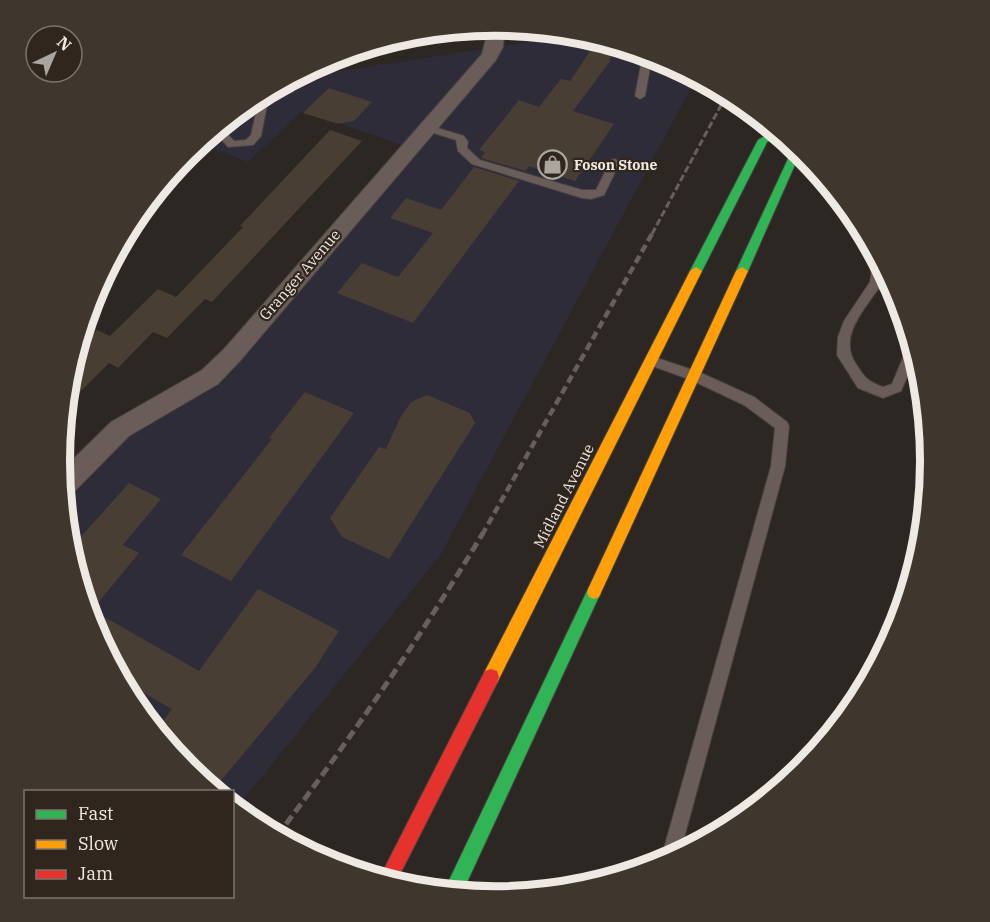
<svg xmlns="http://www.w3.org/2000/svg" width="990" height="922" viewBox="0 0 990 922" font-family="'IBM Plex Serif',serif">
<style>
.industrial{fill:#2f2c3a}
.building{fill:#483e34}
.lines{fill:none;stroke-linecap:round;stroke-linejoin:round}
.lane-casing{stroke:#46423e;stroke-width:2}
.street-casing{stroke:#46423e;stroke-width:2}
.fast-casing{stroke:#46423e;stroke-width:2}
.slow-casing{stroke:#46423e;stroke-width:2}
.jam-casing{stroke:#46423e;stroke-width:2}
.lane{fill:#6a5d59;fill-rule:evenodd}
.street{fill:#6a5d59;fill-rule:evenodd}
.fast{fill:#30b455;fill-rule:evenodd}
.slow{fill:#ff9f0a;fill-rule:evenodd}
.jam{fill:#e5322d;fill-rule:evenodd}
.rail-far2{stroke:#685f5c;stroke-width:3;stroke-dasharray:7 3;stroke-linecap:butt}
.rail-far1{stroke:#685f5c;stroke-width:4.5;stroke-dasharray:8 4.5;stroke-linecap:butt}
.rail{stroke:#685f5c;stroke-width:5;stroke-dasharray:10 5;stroke-linecap:butt}
.labels{text-anchor:middle;stroke-width:4.5;stroke-linejoin:round;paint-order:stroke}
.far-poi-label{font-size:14px;font-weight:bold;fill:#efe9e4;stroke:#30261e;text-anchor:start}
.street-label{font-size:15px;fill:#efe9e4;stroke:#30261e}
.rim{fill:none;stroke:#efe9e4;stroke-width:8}
</style>
<rect width="100%" height="100%" fill="#2c2722"/>
<path class="industrial" d="M580,34L662,59L689,73L693,84L441,554L236,809L233,806L232,792L215,791L187,769L133,703L93,627L68,546L64,507L136,428L223,382L420,151L302,111L248,162L200,143L253,99L290,79Z"/>
<path class="building" d="M598,39L618,45L609,60H611L573,111L614,124L575,181L529,166L526,171L481,158L485,152L479,150L519,100L539,107L561,79L570,81Z
M329,88L372,102L354,121L338,124L303,113Z
M330,130L362,141L212,302L205,299L167,338L153,332L118,368L109,363L65,407L68,376L76,350L97,330L110,336L158,289L176,297L243,227L240,226Z
M474,167L519,181L413,323L337,293L362,263L398,277L433,233L390,218L406,198L441,210Z
M305,392L354,413L231,581L181,555L272,439L269,438Z
M427,395L470,413L475,423L389,559L342,537L330,518L379,447L386,449L400,418L411,402Z
M129,483L161,499L123,545L139,553L92,610L199,671L258,589L339,631L315,668L219,783L179,760L156,731L172,709L121,680L93,627L69,550Z"/>
<g class="lines">
<defs>
<path id="lane" d="M643,54L652,56L645,96L640,99L635,96Z
M293,78V92L269,95L261,136L253,145L228,147L214,131L221,127L234,141L246,140L251,135L260,95L271,89L285,88V82Z
M428,125L464,136L468,142L467,148L480,160L582,190H596L611,160L615,159L620,162L604,195L591,199L582,198L472,164L458,151L456,140L424,130V126Z
M878,257L884,269L882,281L894,288L899,299L893,298L878,289C863,311 838,338 856,364C865,378 867,381 883,387L892,384L905,353L907,336L910,335L916,356L901,391L883,398L858,388L837,355L838,337L844,321L870,282L873,261Z
M651,356L699,372L754,397L787,422L789,426L785,466L680,853L663,863L661,859L771,466L775,428L744,405L691,380L647,364L645,361L647,358Z"/>
<path id="street" d="M489,26H505L503,47L496,60L240,361L218,384L129,436L71,495L63,498L61,471L111,422L202,370L224,349L482,54Z"/>
<path id="fast" d="M775,130L781,135L767,142L702,271L700,274H692L690,271L758,140Z
M794,146L801,151L748,271L746,274H738L736,271Z
M594,585L599,587L601,592L462,893L444,891L589,587Z"/>
<path id="slow" d="M495,26H502L498,29L372,48L368,46L393,39Z
M696,267L702,271L497,683L491,685L485,683L483,677L485,671L690,271Z
M742,267L748,271L599,597L594,599L589,597L587,592L589,587L736,271Z"/>
<path id="jam" d="M491,669L497,671L499,677L497,683L395,884L379,879L485,671Z"/>
</defs>
<use href="#lane" class="lane-casing"/>
<use href="#street" class="street-casing"/>
<use href="#fast" class="fast-casing"/>
<use href="#slow" class="slow-casing"/>
<use href="#jam" class="jam-casing"/>
<use href="#lane" class="lane"/>
<use href="#street" class="street"/>
<use href="#fast" class="fast"/>
<use href="#slow" class="slow"/>
<use href="#jam" class="jam"/>
<path class="rail-far2" d="M652,234L727,94"/>
<path class="rail-far1" d="M482,535L653,232"/>
<path class="rail" d="M277,836C351,738 420,638 483,533"/>
</g>
<defs>
<symbol id="shop-ring" viewBox="-11 -11 22 22"><circle r="9.5" fill="#30261e" stroke="#aba5a0" stroke-width="1.5"/><path d="M-5-2.5h2.3a2.7 3.5 0 0 1 5.4 0H5L5.5 6h-11ZM-1.5-2.5h3a1.5 2.3 0 0 0-3 0Z" fill="#aba5a0"/></symbol>
</defs>
<g fill-rule="evenodd">
<use href="#shop-ring" x="536" y="148" width="33" height="33"/>
</g>
<g class="labels">
<g class="far-poi-label">
<text x="574" y="170">Foson Stone</text>
</g>
<g class="street-label">
<text transform="translate(300 275) rotate(-49)" y="5">Granger Avenue</text>
<text transform="translate(564 496) rotate(-63)" y="5">Midland Avenue</text>
</g>
</g>
<path d="M0 0H990V922H0ZM70 461a425 425 0 1 1 850 0a425 425 0 1 1-850 0Z" fill="#3f362e" fill-rule="evenodd"/>
<path class="rim" d="M70 461a425 425 0 1 1 850 0a425 425 0 1 1-850 0Z"/>
<rect x="24" y="790" width="210" height="108" fill="#30261e" stroke="#7c746d" stroke-width="1.5"/>
<rect x="36" y="810" width="30" height="9" fill="#30b455" stroke="#7c746d" stroke-width="1.5"/>
<text x="78" y="820" font-size="18" fill="#efe9e4">Fast</text>
<rect x="36" y="840" width="30" height="9" fill="#ff9f0a" stroke="#7c746d" stroke-width="1.5"/>
<text x="78" y="850" font-size="18" fill="#efe9e4">Slow</text>
<rect x="36" y="870" width="30" height="9" fill="#e5322d" stroke="#7c746d" stroke-width="1.5"/>
<text x="78" y="880" font-size="18" fill="#efe9e4">Jam</text>
<g transform="translate(54 54) rotate(44)"><circle r="28" fill="#30261e" stroke="#7c746d" stroke-width="1.5"/>
<path d="M0-4.5L10 22L0 15L-10 22Z" fill="#aba5a0"/>
<text y="-9" font-size="16" font-weight="bold" text-anchor="middle" fill="#efe9e4">N</text>
</g>
</svg>
